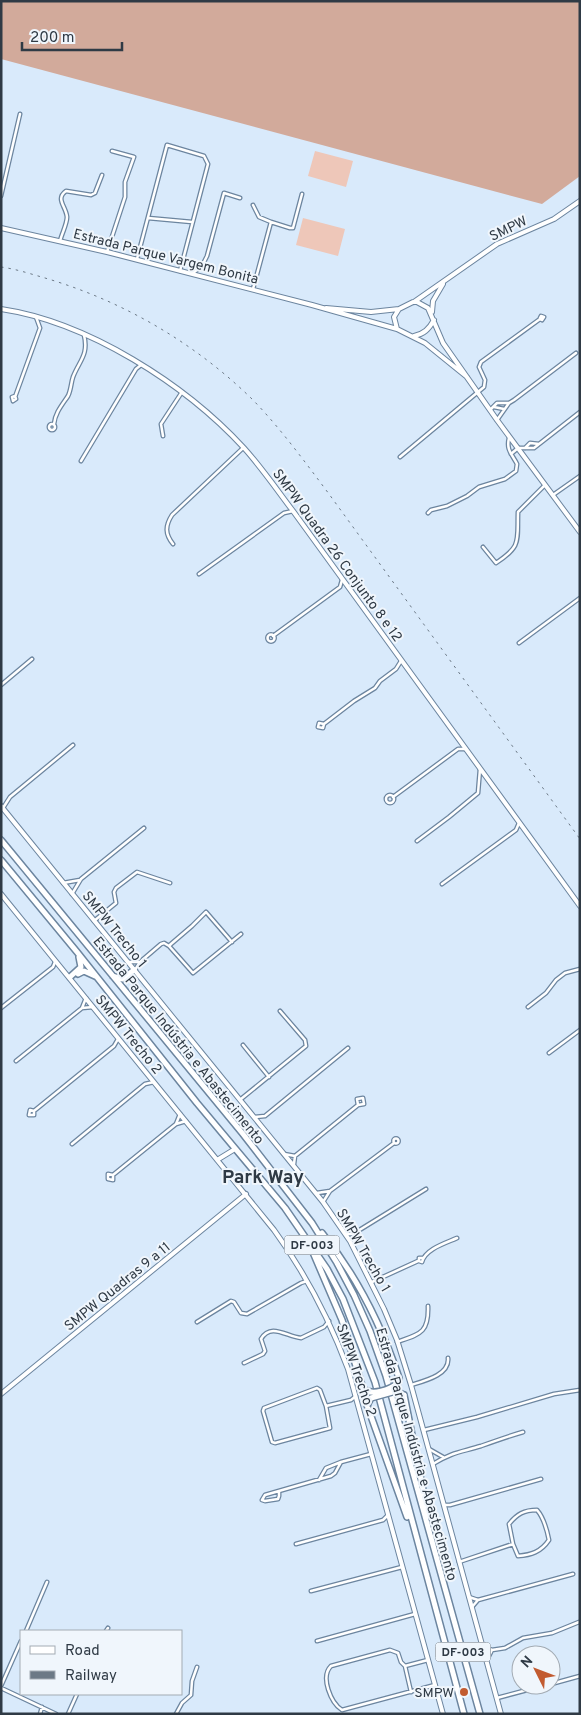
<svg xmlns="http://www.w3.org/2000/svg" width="581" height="1715" viewBox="0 0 581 1715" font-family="Overpass,sans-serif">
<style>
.green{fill:#eec7b9}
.forest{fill:#d2aa9b}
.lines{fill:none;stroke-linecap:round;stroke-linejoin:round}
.street-casing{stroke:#6c859f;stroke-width:5}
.secondary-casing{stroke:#6c859f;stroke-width:6}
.highway-casing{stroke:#6c859f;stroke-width:8}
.street{stroke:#fff;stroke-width:2.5}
.secondary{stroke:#fff;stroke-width:4}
.highway{stroke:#fff;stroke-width:5}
.rail{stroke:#6c7986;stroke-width:1;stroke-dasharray:2.5 5;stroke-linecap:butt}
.highway-bridge-casing{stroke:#6c859f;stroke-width:8;stroke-linecap:butt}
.highway-bridge{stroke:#fff;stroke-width:5}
.poi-dot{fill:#c25b30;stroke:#f0f6fc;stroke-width:2}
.labels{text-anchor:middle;stroke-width:4;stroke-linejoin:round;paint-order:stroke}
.shield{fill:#f0f6fc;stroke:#69727c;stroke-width:1}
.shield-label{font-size:12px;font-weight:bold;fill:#2f3a45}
.street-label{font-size:14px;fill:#2f3a45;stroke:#f0f6fc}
.poi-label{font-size:14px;fill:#2f3a45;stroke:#f0f6fc;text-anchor:end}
.district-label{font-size:19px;font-weight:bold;fill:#2f3a45;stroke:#f0f6fc}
</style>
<rect width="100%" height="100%" fill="#d9eafb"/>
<path class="green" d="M315,151L353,161L346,187L308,176Z
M303,218L345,229L338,256L296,245Z"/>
<path class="forest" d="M1,1H580V176L542,204L1,59Z"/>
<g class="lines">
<defs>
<path id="street" d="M1,196L20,114
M253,205L259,217L271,222L253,289
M148,218L192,222
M271,222L290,228H293L302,194
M60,241C62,233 67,224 67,217C66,206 55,199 66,191L91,195L95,193L102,175
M107,252L125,197V182L134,157L112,151
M137,259L167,145L204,156L208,164L180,271
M193,273L202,266L207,256L224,193L240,198
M541,316L544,317L542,320L540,318Z
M15,396L16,399L13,401L12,397Z
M15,397L40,328L36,317
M494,407L504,409
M490,410L497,403H509L514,400L576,353
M497,420L509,403
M49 427a3 3 0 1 1 6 0a3 3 0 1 1-6 0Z
M54,424C55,413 62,405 68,396C71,390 71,383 73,377C79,361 89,355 84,335
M163,436L161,424L182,392
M525,448L530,443L539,444
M511,454L518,448H534L580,412
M400,457L484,387L485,380L479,367L481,362L540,319
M81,461L136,369L141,365
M553,495L580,476
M428,513L431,510L447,506L467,496L479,487L505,479L516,471L517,464C512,454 506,450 509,438
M173,544C165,534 165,526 172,515L243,448
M483,547L496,563C522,546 517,541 518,512L545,485
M199,574L284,513L293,511
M267.5 638a3.5 3.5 0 1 1 7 0a3.5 3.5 0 1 1-7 0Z
M273,636L340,587L342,580
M519,643L580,598
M1,685L32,659
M324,724L319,723L318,727L323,728L324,724L354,701L375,688L380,681L396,669L401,661
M386 799a4 4 0 1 1 8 0a4 4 0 1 1-8 0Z
M393,797L458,749H465
M3,808L10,797L73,745
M417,841L449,817L478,793L480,769
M63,883L80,880
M442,884L516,830L519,823
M72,894L81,879L144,828
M94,921L116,903L114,892L116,888L137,872L170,883
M169,946L193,973L241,934
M129,962H140
M135,970L140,962L161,944L164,943L169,946L171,944L192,926L206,912L232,942
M528,1007L546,993L556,980L565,973L580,969
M1,1008L53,967L55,962
M82,1008L93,1007
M243,1045L269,1077
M549,1053L580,1030
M16,1061L82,1008L86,998
M241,1099L306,1046L305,1040L280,1011
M34,1111L30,1110L29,1115H34V1111L114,1046L118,1039
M255,1117L265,1116L348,1048
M176,1124L180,1114
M393.5 1141a2.5 2.5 0 1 1 5 0a2.5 2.5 0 1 1-5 0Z
M72,1144L145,1084L154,1082
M284,1154L295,1156
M294,1164L295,1156L358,1105L364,1104L363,1098L357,1099L358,1105
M113,1175V1180L108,1179V1174L113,1175L176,1124L186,1121
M317,1193L330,1191
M323,1202L330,1191L394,1143
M346,1234H353L426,1189
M423,1258H419V1261L422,1262C425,1249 446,1243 457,1238
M372,1282L418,1261
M197,1322L231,1301L234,1302L241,1313L247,1314L301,1283L307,1281
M397,1342C420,1334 429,1333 428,1306
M244,1363L263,1354L265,1351L261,1339C271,1322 287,1337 301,1338L324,1327L329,1321
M411,1385C424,1381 450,1375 448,1358
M317,1388L320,1390L326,1406L330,1428L275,1443L272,1442L263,1411L264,1408Z
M326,1406L351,1400L356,1396
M424,1430L477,1417L554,1394L580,1390
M429,1449L443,1457
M433,1464C452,1452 462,1452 481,1446C495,1441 509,1436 523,1432
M319,1480L326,1468L341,1462
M279,1491V1496L278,1499L265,1501L262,1500L265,1495L331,1476L335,1473L341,1462L371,1454
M444,1505H450L541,1479
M296,1544L383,1520L388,1515
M459,1562L513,1544L518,1556C531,1555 541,1552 549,1540C547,1530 544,1518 537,1510C524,1510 517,1514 509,1524L513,1544
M311,1591L402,1567
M469,1597L478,1600L573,1574
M472,1607L478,1600
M26,1631L47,1582
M106,1631L108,1628
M317,1641L415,1614
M483,1646L492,1650L505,1648L523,1638L552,1633L579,1622
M428,1660L405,1666L401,1662L398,1653L390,1650L331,1666C320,1677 331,1703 342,1710L435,1685
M487,1660L492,1650
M405,1666L411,1692
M551,1684L580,1676
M1,1686L21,1641
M1,1688L56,1714
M497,1698L546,1685
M40,1714L42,1707
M68,1714L77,1694
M176,1714L182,1703L191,1695L192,1681L197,1667"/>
<path id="secondary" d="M1,228L107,252L312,305L397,329L425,343L467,377
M414,302L497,244L554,219L580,201
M326,308L371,312L399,309L413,302H417L428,308L443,343L497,420L580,532
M1,309C88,322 185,384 244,448C262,468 277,490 293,511L580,906
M432,312L433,301L443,284
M397,329L394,317L399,309
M414,336C424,334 429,329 434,320
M1,806L323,1202L350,1241L384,1309L397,1340L411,1385L501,1714
M1,894L274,1230C306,1274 329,1318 348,1369L443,1714
M217,1160L235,1149
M1,1394L246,1194"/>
<path id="highway" d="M1,840L243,1134L312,1223L337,1263L354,1295L370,1331L386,1376L480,1714
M1,860L77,952L197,1103L285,1208L327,1269L343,1299L375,1382L464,1714
M78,974L84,971L95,976
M113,976L122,979L134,970
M70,977L81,967L79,957
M322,1233C356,1275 382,1327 399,1378
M312,1250L342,1320L363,1389
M404,1395L428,1515
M367,1405L407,1517"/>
</defs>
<use href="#street" class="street-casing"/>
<use href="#secondary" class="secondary-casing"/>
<use href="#highway" class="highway-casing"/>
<use href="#street" class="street"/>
<use href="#secondary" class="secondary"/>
<use href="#highway" class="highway"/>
<path class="rail" d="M1,267C16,269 31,274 45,278C123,301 195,343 253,400C281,429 305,462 329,494L580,839"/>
<defs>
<path id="highway-bridge" d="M363,1389C372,1396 390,1390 398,1383L399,1378
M367,1405L371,1398L396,1391L404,1395"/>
</defs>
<use href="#highway-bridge" class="highway-bridge-casing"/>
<use href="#highway-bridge" class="highway-bridge"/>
</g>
<circle class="poi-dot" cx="464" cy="1692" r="5"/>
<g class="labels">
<g class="shield">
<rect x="284.5" y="1235.5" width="55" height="19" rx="4"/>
<rect x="435.5" y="1642.5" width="55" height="19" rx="4"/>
</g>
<g class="shield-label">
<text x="312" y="1249">DF-003</text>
<text x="463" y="1656">DF-003</text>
</g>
<g class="street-label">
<text transform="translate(508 228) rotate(-26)" y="5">SMPW</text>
<text transform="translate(166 256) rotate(14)" y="5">Estrada Parque Vargem Bonita</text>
<text transform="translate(338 555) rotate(54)" y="5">SMPW Quadra 26 Conjunto 8 e 12</text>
<text transform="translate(115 929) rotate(51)" y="5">SMPW Trecho 1</text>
<text transform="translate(129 1034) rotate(51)" y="5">SMPW Trecho 2</text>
<text transform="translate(179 1040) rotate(51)" y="5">Estrada Parque Indústria e Abastecimento</text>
<text transform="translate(364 1250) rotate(60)" y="5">SMPW Trecho 1</text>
<text transform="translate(117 1286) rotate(-39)" y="5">SMPW Quadras 9 a 11</text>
<text transform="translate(357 1370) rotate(71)" y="5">SMPW Trecho 2</text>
<text transform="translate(417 1454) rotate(74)" y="5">Estrada Parque Indústria e Abastecimento</text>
</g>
<g class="poi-label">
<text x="454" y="1697">SMPW</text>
</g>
<g class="district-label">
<text x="263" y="1183">Park Way</text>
</g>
</g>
<rect width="581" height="1715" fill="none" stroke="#2f3a45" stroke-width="5"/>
<rect x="20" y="1630" width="162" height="65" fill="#f0f6fc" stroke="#a3abb3"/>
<rect x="30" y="1646" width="25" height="8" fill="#ffffff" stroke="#a3abb3"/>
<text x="65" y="1655" font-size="15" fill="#2f3a45">Road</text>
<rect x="30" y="1671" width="25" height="8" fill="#6c7986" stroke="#a3abb3"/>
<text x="65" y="1680" font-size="15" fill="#2f3a45">Railway</text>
<g transform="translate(536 1670) rotate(312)"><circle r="24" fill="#f0f6fc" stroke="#a3abb3"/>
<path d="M0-4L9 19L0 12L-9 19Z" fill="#c25b30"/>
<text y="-8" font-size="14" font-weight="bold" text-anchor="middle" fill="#2f3a45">N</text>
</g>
<path d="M22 42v8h100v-8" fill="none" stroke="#2f3a45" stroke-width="2.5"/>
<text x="30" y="42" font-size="15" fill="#2f3a45" stroke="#f0f6fc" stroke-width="4" paint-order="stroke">200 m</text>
</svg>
